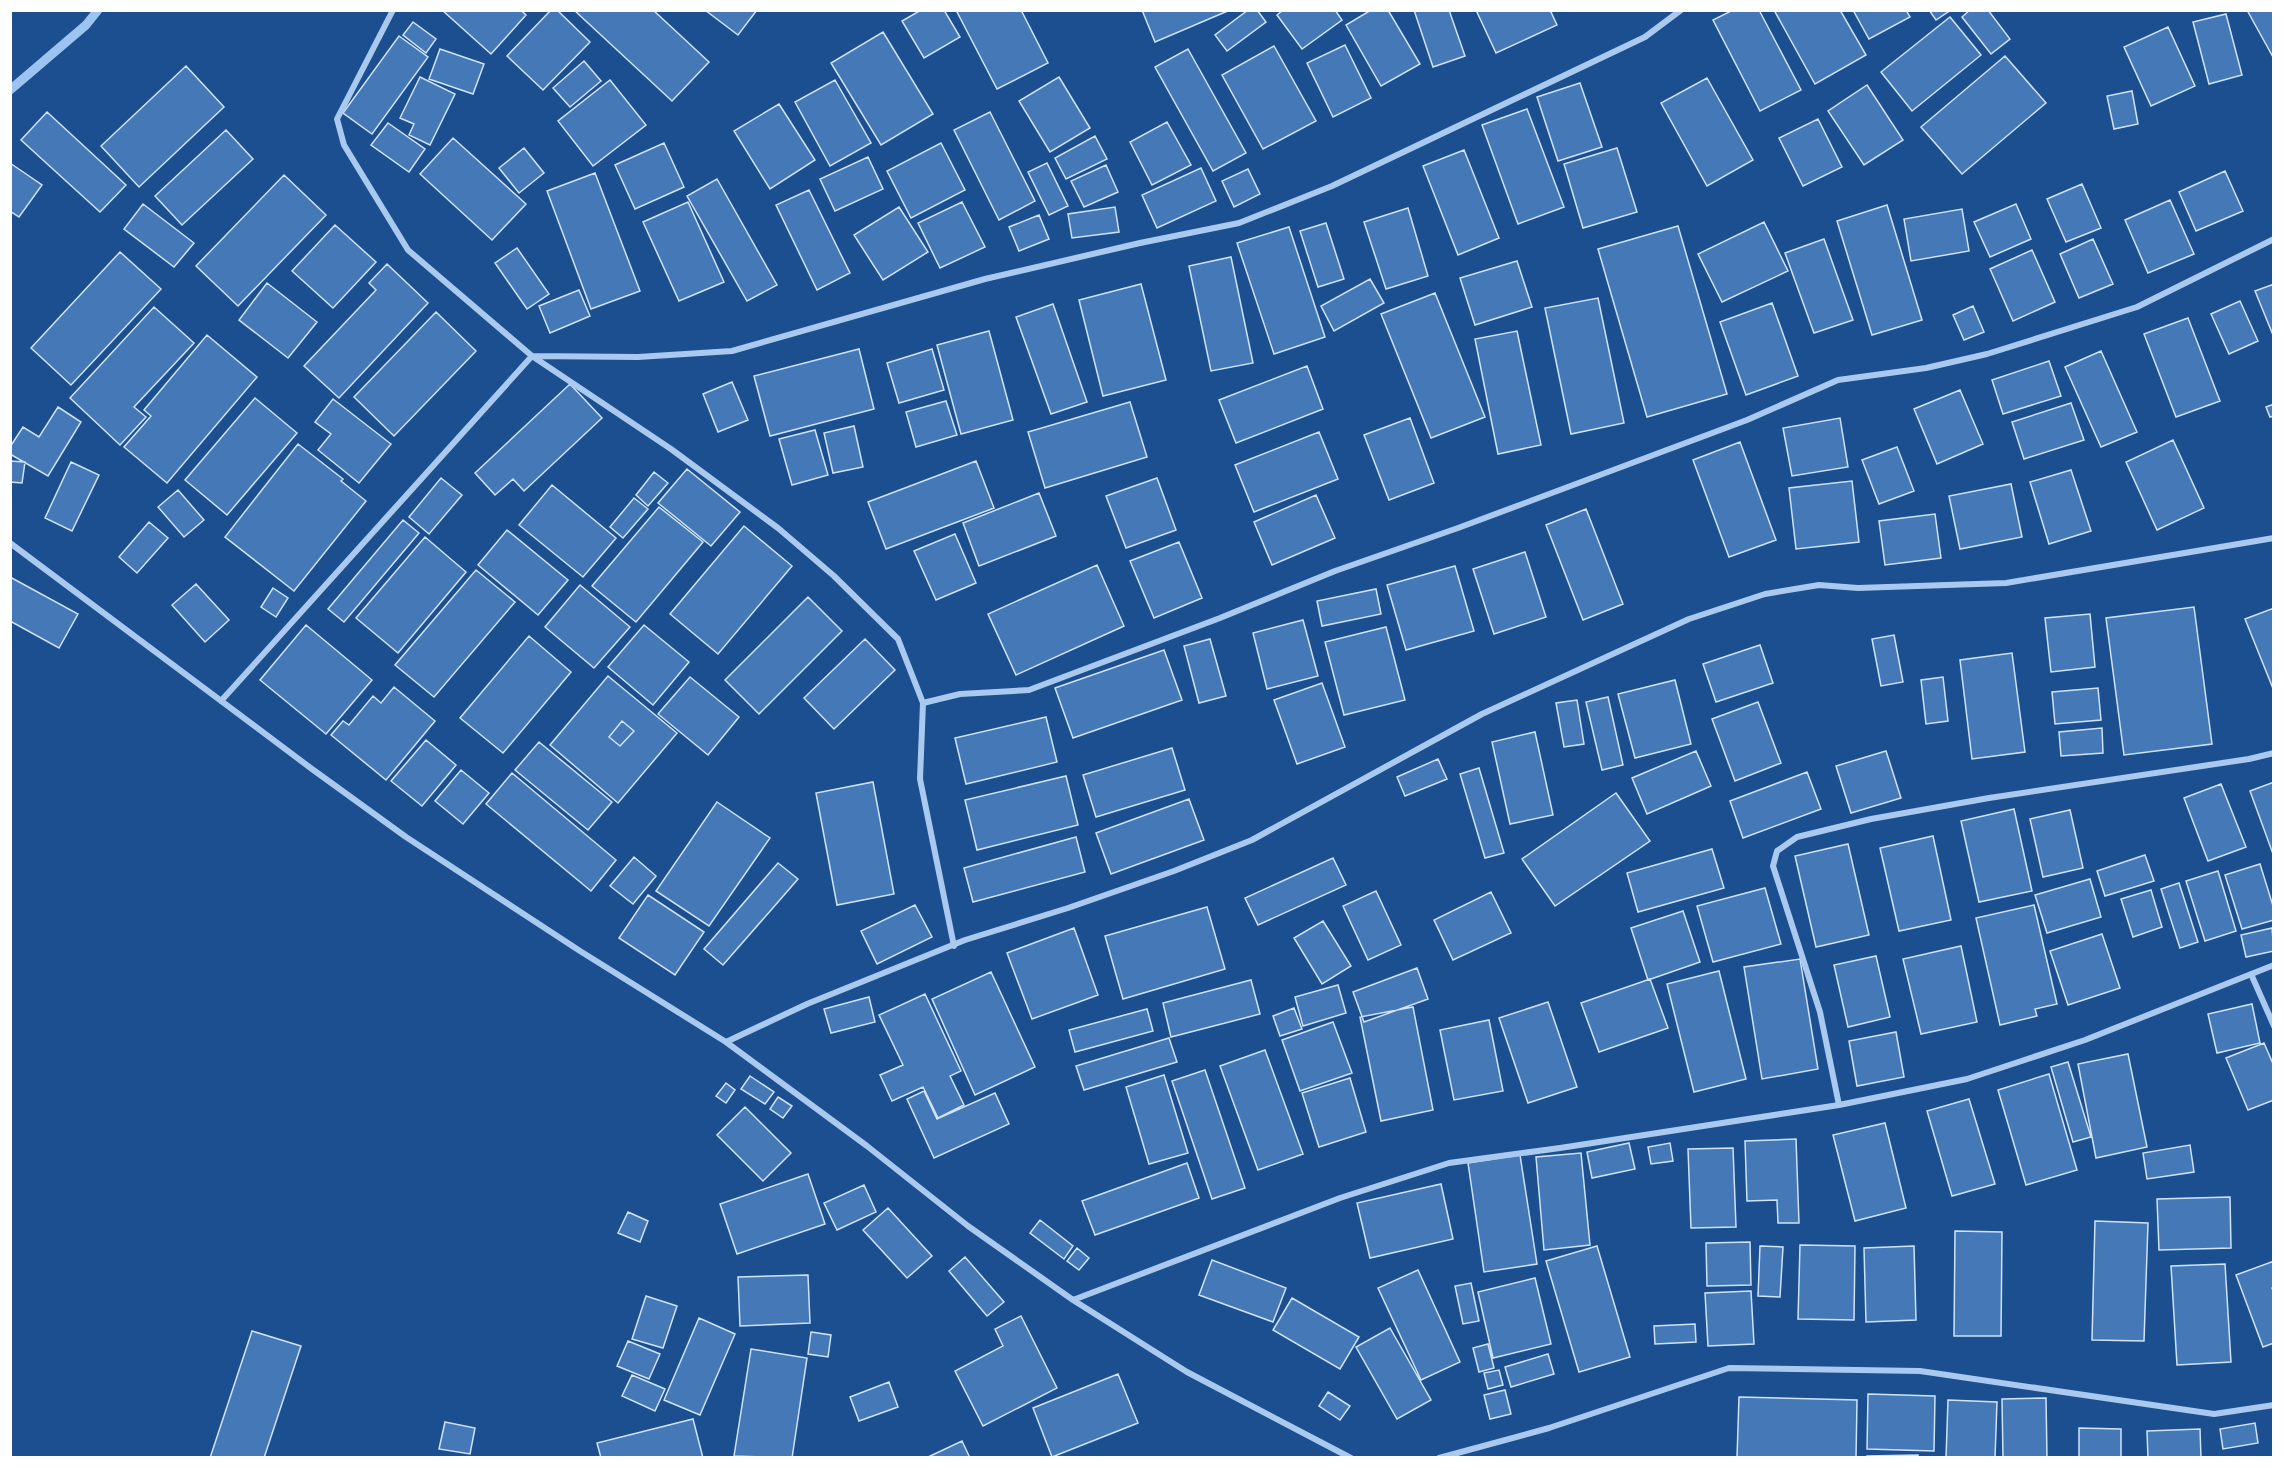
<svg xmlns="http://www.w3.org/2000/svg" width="2284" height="1468" viewBox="0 0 2284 1468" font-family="'Fira Sans',sans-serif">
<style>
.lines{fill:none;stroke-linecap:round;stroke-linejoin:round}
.stream{stroke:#9cc4f0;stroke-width:9}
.building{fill:#4478b7;stroke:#cfe3fa;stroke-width:1.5;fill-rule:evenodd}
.street{stroke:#a9c9ee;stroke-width:6}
</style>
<rect width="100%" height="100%" fill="#1b4f8f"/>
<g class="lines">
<path class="stream" d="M10,90L86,25L98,10"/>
</g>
<path class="building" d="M442,10H521L526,15L491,54Z
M551,10H557L590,42L543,90L507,56Z
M574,10H653L709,62L672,101Z
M705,10H757L738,35Z
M921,10H944L960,37L924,58L902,21Z
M956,10H1021L1048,63L997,89Z
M1142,10H1230L1155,42Z
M1248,10H1257L1266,22L1227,51L1215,35Z
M1283,10H1335L1342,20L1302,49L1277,15Z
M1371,10H1388L1420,64L1381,86L1346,25Z
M1414,10H1449L1465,56L1433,67Z
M1476,10H1550L1557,25L1496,53Z
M1733,10H1759L1801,90L1760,111L1713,20Z
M1774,10H1840L1866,55L1815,84Z
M1853,10H1906L1910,17L1869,39Z
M1929,10H1951L1936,20Z
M1970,10H1988L2010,39L1991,54L1962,17Z
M2247,10H2274V57H2273Z
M2226,14L2242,75L2209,84L2193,22Z
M1950,17L1981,55L1912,111L1881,72Z
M413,22L436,39L426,53L403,35Z
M2168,27L2195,86L2151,106L2124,47Z
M883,32L933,114L881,145L831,63Z
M399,36L428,57L372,134L343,113Z
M1345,45L1371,98L1333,117L1307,63Z
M1274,46L1316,121L1263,149L1222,75Z
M440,49L484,64L473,94L429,79Z
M1188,49L1246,153L1213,171L1155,67Z
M2005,56L2046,103L1962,174L1921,127Z
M584,61L601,81L570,107L553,88Z
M186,66L224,107L139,187L101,146Z
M420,77L455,94L430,145L409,135L414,124L400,118Z
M1059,77L1090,128L1050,152L1019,101Z
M1707,78L1753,160L1707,186L1661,103Z
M610,80L646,125L593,166L558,121Z
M835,80L871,143L830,166L795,102Z
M1580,83L1602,147L1558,161L1537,97Z
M1867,85L1903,140L1864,165L1828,111Z
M2132,91L2138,124L2114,129L2107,96Z
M779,104L815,160L770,189L734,131Z
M1527,109L1564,207L1518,224L1482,125Z
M47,112L126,185L100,212L21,140Z
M990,112L1035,201L999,220L954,130Z
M1818,119L1842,167L1803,186L1779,138Z
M1167,122L1191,165L1152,185L1130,142Z
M388,123L425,149L409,172L371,145Z
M226,130L253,159L182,225L155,196Z
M1095,136L1107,159L1066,179L1055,158Z
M453,138L526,204L492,240L420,174Z
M664,143L684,187L635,209L615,165Z
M941,143L965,190L911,218L887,171Z
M524,148L544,173L519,193L499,168Z
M1617,148L1637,212L1583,228L1564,164Z
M1464,150L1499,238L1458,255L1423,166Z
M868,157L883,189L835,211L820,179Z
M10,163L42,185L19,217L10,211Z
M1047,163L1068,206L1049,215L1028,172Z
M1106,165L1118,192L1084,207L1071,181Z
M1201,168L1216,201L1157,228L1142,195Z
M1248,169L1260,194L1234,207L1222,181Z
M2225,171L2243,211L2196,231L2179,192Z
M595,173L640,291L591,309L547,191Z
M284,175L326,215L238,306L196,266Z
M717,179L777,285L747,301L687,196Z
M2082,184L2101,228L2066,242L2047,199Z
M809,190L850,273L817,290L776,205Z
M2170,200L2194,254L2148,273L2125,220Z
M688,202L724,282L679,301L643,222Z
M962,202L985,247L940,268L918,223Z
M143,204L194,243L174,267L124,229Z
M2016,204L2031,239L1990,257L1974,222Z
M1887,205L1922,320L1872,335L1837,221Z
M899,207L928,252L883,280L854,235Z
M1115,207L1119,232L1072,238L1068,214Z
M1408,208L1428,276L1386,289L1364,222Z
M1962,209L1969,251L1911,261L1904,219Z
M1039,215L1049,239L1019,251L1009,227Z
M1764,222L1788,271L1722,302L1698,254Z
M1326,223L1344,279L1318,287L1300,231Z
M335,225L376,262L333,308L292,271Z
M1678,226L1727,394L1647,417L1598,249Z
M1289,227L1325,337L1274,354L1237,243Z
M1824,239L1853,320L1814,333L1785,253Z
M2093,239L2113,284L2079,298L2060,254Z
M517,248L549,294L527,309L495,263Z
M2032,250L2055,302L2013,321L1990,269Z
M120,252L161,289L71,385L31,348Z
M1231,257L1253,363L1211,371L1189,266Z
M1517,261L1532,307L1475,325L1460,278Z
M387,264L428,303L339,398L304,366L376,290L369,283Z
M1370,279L1384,303L1334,331L1321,306Z
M267,283L317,322L288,358L239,320Z
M1141,284L1166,380L1103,396L1079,300Z
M2274,284V335H2273L2255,291Z
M579,290L590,316L550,333L539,306Z
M1435,293L1485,417L1431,438L1381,314Z
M1598,298L1624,423L1571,434L1545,308Z
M2240,301L2258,341L2229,354L2211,314Z
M1772,303L1798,376L1746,395L1720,322Z
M1053,304L1087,402L1051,414L1016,317Z
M1973,306L1984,332L1964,340L1953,315Z
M154,307L194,343L134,407L146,417L120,445L70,398Z
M436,312L476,351L394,436L354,397Z
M2188,318L2220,401L2176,417L2144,334Z
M989,331L1013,420L961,434L937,345Z
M1517,331L1541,445L1498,454L1475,339Z
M207,335L257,377L167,483L124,447L151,416L144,410Z
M859,349L874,409L770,436L754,376Z
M932,349L944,390L899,403L887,363Z
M2101,351L2137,432L2101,447L2065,367Z
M2049,361L2061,396L2003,414L1992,380Z
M1307,366L1323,409L1236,443L1219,400Z
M732,382L748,420L718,432L703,394Z
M570,384L602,418L524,491L513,479L495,495L475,473Z
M1960,390L1983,444L1937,464L1914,409Z
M255,398L297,433L227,515L185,480Z
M333,399L391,444L359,483L318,450L331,434L315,422Z
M946,401L957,435L916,447L906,412Z
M1130,402L1147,457L1045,488L1028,432Z
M2071,403L2084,440L2024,459L2012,422Z
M2274,404V416L2270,417L2266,407Z
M58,407L81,422L48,476L10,454V447L23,427L39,437Z
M1410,418L1434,483L1389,500L1364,435Z
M1840,418L1848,467L1792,476L1783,428Z
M854,426L863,467L833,473L824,433Z
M815,430L828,475L792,485L779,439Z
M1319,432L1338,479L1254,512L1235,465Z
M2173,440L2204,508L2157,530L2126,462Z
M1740,442L1776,540L1729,557L1693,460Z
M298,444L343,479L341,481L366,501L294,591L225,537Z
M1897,447L1914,491L1879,504L1862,460Z
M10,461L25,462L22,483L10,482Z
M976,461L994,508L886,549L868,502Z
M71,462L99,475L72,531L45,518Z
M687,469L740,512L711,546L658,503Z
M2071,470L2091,531L2049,544L2030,482Z
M654,472L668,483L648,506L636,495Z
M441,478L462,495L429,534L409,517Z
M1157,478L1176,530L1126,548L1106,496Z
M1852,481L1859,542L1796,549L1789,488Z
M2011,484L2022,537L1960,549L1949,496Z
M552,485L616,538L583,577L519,525Z
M178,490L204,520L184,537L158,507Z
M1039,493L1056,536L979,566L963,523Z
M1316,495L1335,538L1272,565L1254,522Z
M634,498L648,509L623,538L610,527Z
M659,507L703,542L636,622L592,586Z
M1586,509L1623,604L1583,620L1546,525Z
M1935,514L1941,558L1885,565L1879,521Z
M403,520L419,533L344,622L328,609Z
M149,522L168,538L137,573L119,557Z
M744,526L792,566L718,654L670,614Z
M507,530L568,580L538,615L478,565Z
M955,534L976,583L936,600L914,551Z
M425,537L466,572L398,653L356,618Z
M1179,542L1202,598L1154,618L1130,561Z
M1525,552L1546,617L1494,634L1473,569Z
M1097,565L1124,626L1016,675L988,614Z
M1455,566L1474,631L1406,650L1387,585Z
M476,570L515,602L434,697L395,665Z
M10,577L78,614L59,648L10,621Z
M196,584L229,620L205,642L172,605Z
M580,585L630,627L594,668L545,627Z
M273,588L288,598L276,617L261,607Z
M1376,589L1381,614L1322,626L1317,601Z
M808,597L842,631L759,714L725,680Z
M2194,607L2212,744L2124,755L2106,618Z
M2274,608V691L2245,619Z
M2090,614L2095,667L2051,672L2045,618Z
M1303,620L1318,676L1267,689L1253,633Z
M306,625L372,680L326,734L260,680Z
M644,625L689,662L653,705L608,667Z
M1386,627L1405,700L1344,715L1325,642Z
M1894,635L1903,682L1881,686L1872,639Z
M529,636L571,672L503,753L460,718Z
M865,639L895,670L834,729L804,698Z
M1210,639L1226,696L1199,703L1184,646Z
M1760,645L1773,683L1716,702L1703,664Z
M1164,650L1182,700L1073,738L1055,688Z
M2012,653L2025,752L1972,759L1960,660Z
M608,676L677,733L618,803L550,745ZM622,721L634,731L620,746L609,737Z
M690,677L739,717L708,755L658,714Z
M1943,677L1948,721L1926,724L1921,680Z
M1675,680L1691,744L1635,758L1618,694Z
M1322,683L1345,747L1297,764L1274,700Z
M394,687L435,721L386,780L331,735L343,721L349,725L373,696L381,703Z
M2098,688L2101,720L2055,724L2052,692Z
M1608,697L1623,765L1602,770L1586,702Z
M1577,700L1584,744L1564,747L1556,703Z
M1758,702L1781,763L1735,781L1712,719Z
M1046,717L1057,762L966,784L955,738Z
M622,721L634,731L620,746L609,737Z
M2102,728L2103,753L2061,756L2059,732Z
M1535,732L1553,815L1510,824L1492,742Z
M426,740L456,765L422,806L391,781Z
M539,742L612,802L588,830L515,770Z
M1172,748L1185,790L1096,817L1083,775Z
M1696,751L1711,786L1647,814L1632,778Z
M1886,751L1901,798L1851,813L1836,766Z
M1438,759L1447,779L1405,796L1397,777Z
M1479,768L1504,853L1485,858L1460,774Z
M461,770L489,793L463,824L435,801Z
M1807,772L1821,809L1743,838L1730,801Z
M512,773L616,860L591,891L486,804Z
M1066,776L1078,825L977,850L965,800Z
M873,782L894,894L837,905L816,793Z
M2274,782V853L2273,854L2250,791Z
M2221,784L2246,847L2208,861L2184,798Z
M1616,793L1650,841L1555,906L1522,859Z
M1189,799L1204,840L1111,874L1096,833Z
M717,802L770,838L709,926L656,891Z
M2014,809L2032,891L1979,902L1961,821Z
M2070,810L2083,868L2043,877L2030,819Z
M1933,836L1951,920L1899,931L1880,848Z
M1076,837L1085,872L973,902L964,868Z
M1848,844L1869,935L1816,947L1795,856Z
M1712,849L1724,888L1638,912L1627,873Z
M2145,855L2154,881L2105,896L2097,871Z
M634,857L656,876L633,904L610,886Z
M1333,858L1346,885L1258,925L1245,898Z
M778,863L798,879L723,965L704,949Z
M2260,864L2274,909V920L2242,929L2225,875Z
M2218,871L2236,931L2205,941L2186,881Z
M2090,879L2101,917L2047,933L2035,895Z
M2179,883L2198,942L2180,948L2161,889Z
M1765,888L1781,944L1713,962L1697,906Z
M2151,890L2162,927L2133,937L2121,899Z
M1376,891L1401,945L1368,960L1343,906Z
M1491,892L1511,933L1453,960L1434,920Z
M648,895L704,932L675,975L619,938Z
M915,905L932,937L877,964L861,931Z
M2034,905L2057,1004L2035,1009L2037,1016L2000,1025L1976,918Z
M1207,907L1225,969L1123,999L1105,936Z
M1683,911L1700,962L1648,980L1631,928Z
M1323,921L1351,966L1322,984L1294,938Z
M1074,928L1098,995L1032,1019L1007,953Z
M2272,928L2274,951L2246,957L2241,935Z
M2102,934L2120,988L2068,1005L2050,951Z
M1961,946L1977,1022L1921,1034L1903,959Z
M1876,956L1890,1017L1848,1027L1834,965Z
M1800,959L1818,1069L1762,1079L1744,967Z
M1417,968L1428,999L1364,1022L1353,992Z
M1719,971L1746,1079L1694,1092L1667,984Z
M991,972L1035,1067L975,1095L932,999Z
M1650,979L1668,1028L1599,1052L1581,1003Z
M1251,980L1260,1014L1171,1037L1163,1003Z
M1338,985L1346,1013L1303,1026L1295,997Z
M925,994L961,1071L950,1076L964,1105L938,1118L923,1087L892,1101L880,1075L903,1065L879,1015Z
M869,997L875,1022L831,1033L824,1009Z
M1548,1002L1577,1087L1528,1103L1499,1018Z
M2252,1004L2260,1043L2217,1053L2208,1014Z
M1413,1007L1433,1110L1381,1121L1360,1017Z
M1294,1008L1302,1029L1280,1036L1273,1016Z
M1147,1009L1153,1031L1075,1052L1069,1030Z
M1489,1020L1503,1091L1454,1100L1440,1030Z
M1333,1022L1352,1073L1300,1091L1282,1040Z
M1896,1032L1904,1077L1857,1086L1849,1041Z
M1169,1038L1177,1062L1084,1090L1076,1066Z
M2264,1043L2274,1066V1100L2248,1110L2226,1058Z
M1265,1050L1303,1154L1258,1170L1220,1066Z
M2128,1054L2147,1147L2096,1158L2078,1064Z
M2068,1062L2091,1137L2073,1142L2051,1067Z
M1205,1070L1245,1188L1212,1199L1172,1081Z
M2049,1074L2077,1170L2026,1185L1998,1090Z
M1164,1075L1188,1153L1149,1164L1126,1087Z
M750,1076L774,1092L765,1104L741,1089Z
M1350,1078L1366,1132L1319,1147L1302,1093Z
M726,1083L735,1090L726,1103L716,1096Z
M924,1091L937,1119L995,1093L1009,1124L934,1158L907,1099Z
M778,1097L792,1106L783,1118L770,1109Z
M1969,1099L1995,1184L1952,1196L1927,1111Z
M745,1107L791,1153L763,1181L717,1135Z
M1885,1123L1906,1208L1855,1221L1833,1135Z
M1796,1139L1799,1223H1778L1777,1200L1747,1201L1745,1141Z
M1629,1143L1635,1169L1592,1178L1587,1152Z
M1670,1143L1673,1161L1651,1164L1648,1147Z
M2190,1145L2194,1172L2147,1179L2143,1153Z
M1733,1148L1736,1227L1691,1228L1688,1149Z
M1581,1153L1590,1245L1544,1250L1536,1157Z
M1520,1155L1537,1264L1484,1272L1468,1163Z
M1187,1163L1199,1198L1095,1235L1082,1201Z
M808,1174L825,1224L737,1254L720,1204Z
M1441,1184L1453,1239L1370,1258L1357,1203Z
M864,1185L876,1212L837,1230L824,1203Z
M2230,1197L2231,1248L2159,1250L2157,1199Z
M888,1208L932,1256L907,1278L863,1230Z
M628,1212L648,1221L640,1242L618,1233Z
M1040,1220L1073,1246L1064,1259L1030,1233Z
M2095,1221L2148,1223L2144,1341L2092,1340Z
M1955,1231L2002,1232L2001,1336H1954Z
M1750,1242L1751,1285L1707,1286L1706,1243Z
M1800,1245L1855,1246L1854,1320L1798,1319Z
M1597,1246L1630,1357L1579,1372L1546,1261Z
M1760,1246L1783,1247L1780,1297L1758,1296Z
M1914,1246L1916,1320L1866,1322L1864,1248Z
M1077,1248L1089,1258L1079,1270L1067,1261Z
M965,1257L1004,1302L987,1316L949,1271Z
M1212,1260L1286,1288L1273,1322L1199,1295Z
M2274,1261V1287L2272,1288L2274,1293V1343L2263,1347L2236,1275Z
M2225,1264L2231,1362L2177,1365L2171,1266Z
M1418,1270L1460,1362L1421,1380L1378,1288Z
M808,1275L810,1323L740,1326L738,1277Z
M1535,1278L1551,1344L1493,1358L1478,1292Z
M1471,1283L1479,1321L1463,1324L1455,1286Z
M1751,1291L1754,1344L1708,1346L1705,1293Z
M646,1296L677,1306L663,1348L632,1339Z
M1292,1298L1359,1337L1340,1369L1273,1330Z
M1021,1316L1057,1388L983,1426L955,1371L1003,1346L995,1329Z
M699,1318L735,1334L700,1415L664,1400Z
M1695,1324L1696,1342L1655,1344L1654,1326Z
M1390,1328L1431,1400L1397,1419L1356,1347Z
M252,1331L301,1346L264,1458H210Z
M811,1332L831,1335L828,1357L808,1354Z
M628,1341L660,1354L649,1379L617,1366Z
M1488,1344L1494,1368L1479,1372L1473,1348Z
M751,1349L807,1358L792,1458L734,1456Z
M1548,1354L1554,1374L1511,1387L1505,1367Z
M1499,1370L1503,1385L1488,1389L1484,1373Z
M1118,1374L1138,1423L1052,1457L1033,1408Z
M632,1375L665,1389L655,1411L622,1396Z
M889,1382L898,1407L859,1421L850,1397Z
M1505,1390L1511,1414L1490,1419L1484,1395Z
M1328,1392L1350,1406L1340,1420L1319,1406Z
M1868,1394L1935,1396L1934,1451L1867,1449Z
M1739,1397L1857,1400L1856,1458H1737Z
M2046,1398L2047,1458H2003L2002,1399Z
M1948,1400L1997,1402L1995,1458H1946Z
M693,1419L703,1458H601L597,1443Z
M445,1422L475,1428L470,1454L439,1449Z
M2255,1423L2258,1443L2223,1449L2220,1429Z
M2079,1428L2121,1429V1458H2079Z
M2200,1429L2201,1458H2148L2147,1431Z
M962,1441L970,1458H926Z
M1918,1455V1458H1867V1456Z"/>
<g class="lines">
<path class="street" d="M393,10L337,119L344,145L408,250L532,356L671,449L778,528L834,576L898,639L923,703L920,779L954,946
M10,543L312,769L406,837L580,951L726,1042L867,1146L968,1226L1073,1300L1187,1372L1351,1458
M221,701L532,356L638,357L732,351L985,279L1140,243L1239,223L1332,186L1645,37L1681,10
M923,703L960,694L1029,690L1220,618L1335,571L1458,528L1747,420L1838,380L1926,368L1987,354L2137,307L2274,239
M2251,974L2274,1026
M726,1042L807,1004L965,940L1068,908L1174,871L1252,840L1482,714L1689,619L1765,594L1819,585L1858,588L2006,583L2274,538
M1839,1105L1820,1012L1773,866L1777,851L1797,837L1871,819L1989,798L2249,759L2274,753
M1073,1300L1340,1198L1449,1163L1560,1148L1839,1105L1967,1079L2085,1040L2274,965
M1439,1458L1549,1428L1729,1368L1920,1371L2214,1414L2274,1405"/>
</g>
<rect width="2284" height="1468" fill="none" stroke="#ffffff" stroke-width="24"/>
</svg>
